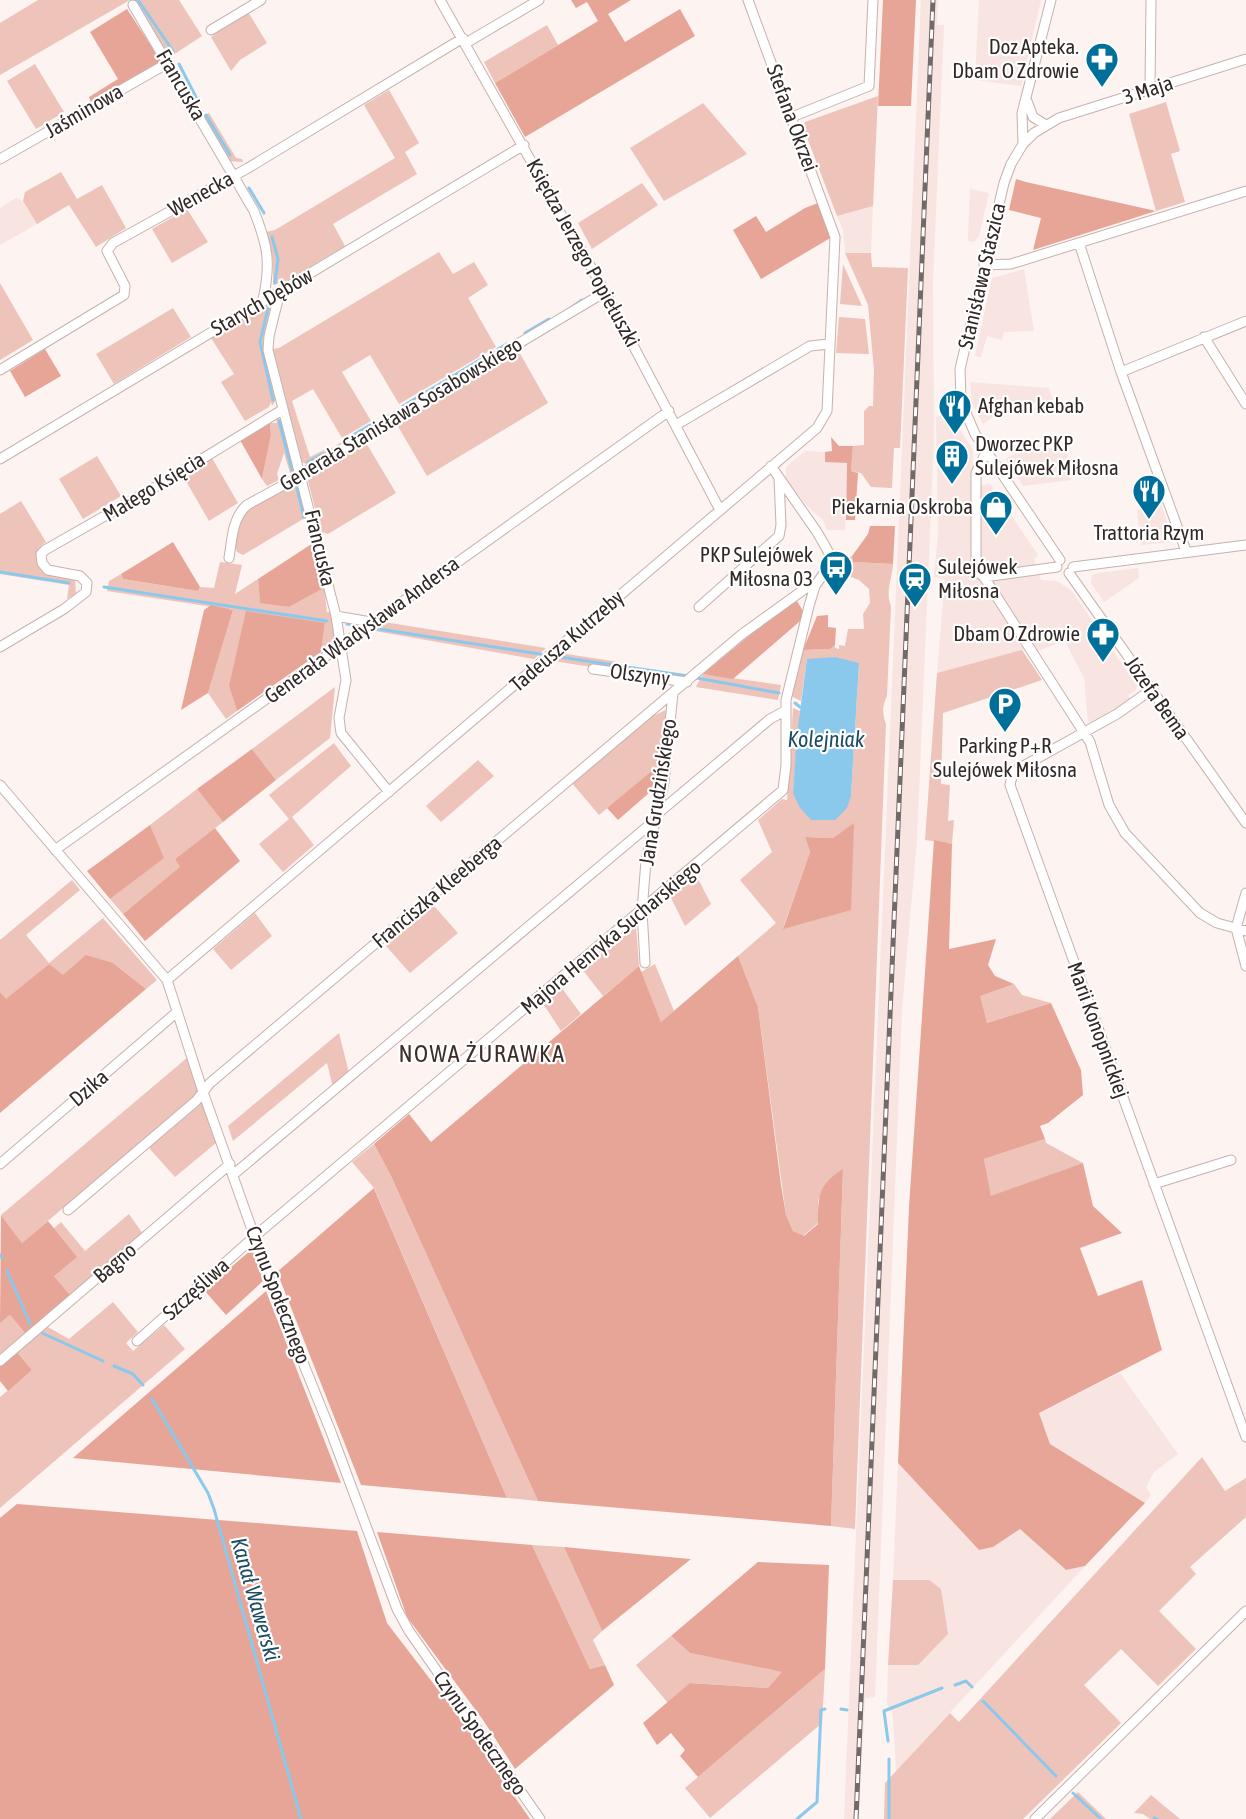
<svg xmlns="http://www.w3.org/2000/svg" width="1246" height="1819" viewBox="0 0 1246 1819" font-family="'Asap Condensed',sans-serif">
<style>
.built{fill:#f8e4e0}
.green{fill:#edc3ba;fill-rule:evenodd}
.forest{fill:#e6a596}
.water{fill:#8bc9ec}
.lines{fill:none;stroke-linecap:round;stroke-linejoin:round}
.stream{stroke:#8bc9ec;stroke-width:3}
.street-casing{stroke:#c6b1ac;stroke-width:11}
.street{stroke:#fff;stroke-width:9}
.rail-casing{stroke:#736a68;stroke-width:5}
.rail{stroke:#fff;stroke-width:3;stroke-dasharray:9;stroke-linecap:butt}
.labels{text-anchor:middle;stroke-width:4.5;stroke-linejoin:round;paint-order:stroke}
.poi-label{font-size:21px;fill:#322927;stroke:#fff;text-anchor:end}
.street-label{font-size:21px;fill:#322927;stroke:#fff}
.water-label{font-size:22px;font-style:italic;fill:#1b4c64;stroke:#fff}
.quarter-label{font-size:24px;letter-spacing:1.5px;fill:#3e2d29;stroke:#fff}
</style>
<rect width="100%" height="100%" fill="#fdf3f1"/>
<path class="built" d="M921,0H938L937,25H944L933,281L934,438L917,839L902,1009L875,1697L865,1698L859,1819H844Z
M979,0H1041L1021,86L975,80Z
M970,189L989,193L979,236L974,242L968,241Z
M16,198L23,201L37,224L0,245V208Z
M873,206L871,253H845L843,230L837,216Z
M1024,269L1034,331L1004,332L1002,340L987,336L981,357L975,356L992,278Z
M970,382L1049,388L1053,400L1003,407V410L983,424L972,403Z
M948,412L973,450V486L990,484L1038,555L1034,559L1041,580L1057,581L1072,591L1137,686L1135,691L1128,695L1131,700L1091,722H1088L1084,678L1065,641L1037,651L1035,647L937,673L945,579L934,577L938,535L936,417Z
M1066,446L1071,480L1023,486L1006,459L1017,452Z
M805,451L825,452L826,462L847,463L845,530H827L823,520L812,511L786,481V467Z
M1160,501L1174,542L1141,545L1137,510Z
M1138,568L1139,578L1104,602L1091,583L1092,575L1097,573Z
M1120,1373L1178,1454L1154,1472L1146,1487L1151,1495L1145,1503L1050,1444L1039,1413Z
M898,1463L979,1550L993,1547L1020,1528L1065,1570L1085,1566L896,1771L893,1714L887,1704L888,1665H918L929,1580H893Z"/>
<path class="green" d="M38,0H130L0,75V23Z
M134,0H179L202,36L170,57Z
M248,12L267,43L240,60L231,71L211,37Z
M547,25L558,45L495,83L484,62Z
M35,64L64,112L36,129L7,81Z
M389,90L419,143L405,152L417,174L333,224L345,246L286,281L273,285V261L266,232L275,230L395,158L364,105Z
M878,96L873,206L837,216L803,127L805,122Z
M1166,102L1180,151L1171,154L1185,202L1156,211L1129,114Z
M703,103L747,154L664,201L630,148Z
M209,113L236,158L242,159L243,162L228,161L202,116Z
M61,172L77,199L102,185L126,228L96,247L69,205L37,224L23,201L25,192Z
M642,183L658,205L592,249L578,223Z
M187,209L208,242L172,263L152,229Z
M439,252L453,274L474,262L488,285L468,298L496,347L399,404L370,355L342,372L371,421L342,438L313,389L292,401L310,457L324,450L326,455L308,465L302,462L273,349L279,348Z
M845,253H871L872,267L908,268L900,448H894L892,488L871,487L861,473L851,471L853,446L864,445V411L869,406H873L874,370L868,305Z
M843,264L862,306L840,304Z
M0,283L33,340L0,360Z
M273,300L263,341L277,398L272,406L271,402L269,407L245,421L221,382L234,374L211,338Z
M173,308L191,337L114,384L96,354Z
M839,317L865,319L869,354L836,353Z
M518,350L548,403L427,476L396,423Z
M276,418L281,419L297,471L290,473L284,453L277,474L279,480L267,486L262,479L271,435L270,423H277Z
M365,441L396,493L328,534L321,532L308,481V473Z
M97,456L121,496L83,519L59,479Z
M212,458L238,503L209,521L183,476Z
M297,481L308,516L243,555L237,552C232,540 236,522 244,512Z
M21,501L46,542C38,547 35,553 38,562L75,580L76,594L67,599L69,585L0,574V514Z
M852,556L853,562L893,564C892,580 885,591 891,606L887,696C882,706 882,713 886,724L855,1529L831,1526L843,1170L818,1200V1223L803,1236L793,1231L786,1215L758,1007L738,956L776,923L740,880L772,852L758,820L782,799L787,800L793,708L800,711L793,793L851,796L859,663L807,659L801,701L791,696L803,650L830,649L835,645V648L839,649V645L845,646L848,629H864L863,614L870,603L869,589L859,580L846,575L840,562ZM854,824L783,928L810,852L805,837L833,838Z
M220,562L242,565L235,594L258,579L260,602L289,607L324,588L327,612L332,613L335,642L321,652L325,623L229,686L237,711L226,719L208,693L233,610L107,591L109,581L121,574L123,579L198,591L200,587L214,588Z
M384,622L546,648L534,659L375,631Z
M1022,650L1042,680L943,713L941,784L950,785L948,821L954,820L952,844L925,840L937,673Z
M560,653L619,662L618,671L553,661Z
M703,674L781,685L778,700L696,687Z
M335,687L330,738L276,780L252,749Z
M666,710L660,764L599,815L571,782L648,718Z
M334,743L351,766L292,817L314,845L283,872L259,844L289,819L269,795Z
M478,760L494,776L441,822L426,806Z
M197,789L223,822L175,859L181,867L123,914L110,899L163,858L150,825Z
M695,873L711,904L685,926L670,896Z
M72,880L80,890L26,935L49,963L103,918L157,980L146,989L113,963L62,976L49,964L6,1000L0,992V940Z
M434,906L458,933L410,973L386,946Z
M255,913L272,936L231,970L213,949Z
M636,926L639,966L603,996L582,969Z
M655,964L674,1011L661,1022L641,972Z
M1014,984L1022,995L1051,1003L987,1023L979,996Z
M561,987L581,1014L561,1031L542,1002Z
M339,1033L349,1073L333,1088L327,1063L233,1141L228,1126Z
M188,1057L199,1092L22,1243L1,1215Z
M202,1103L216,1143L175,1177L149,1148Z
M1045,1139L1046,1143L1083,1163L991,1197L984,1159Z
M374,1144L391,1176L538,1501L507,1498L374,1188L352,1162Z
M129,1214L143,1234L70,1295L54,1276L53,1229L61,1222L85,1251Z
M113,1302L138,1332L126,1343L133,1351L164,1325L185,1349L0,1508V1397L32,1370L16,1351L46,1326L69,1339Z
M10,1315L25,1333L0,1354V1323Z
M1202,1457L1225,1491L1246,1478V1517L1190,1567L1196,1574L1159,1611L1196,1649L1158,1686L1121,1649L1084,1685L1121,1723L1023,1819H884L885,1783L950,1713L959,1722Z
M532,1545L564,1547L602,1631L593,1640L605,1665L590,1669Z
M893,1580H929L941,1589L948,1634L918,1665H888Z
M671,1636L690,1653L783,1672L768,1688L691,1683L668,1703L636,1665Z
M825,1669L822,1723L710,1818L685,1788Z
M1078,1792L1106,1819H1050Z
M1151,1795L1180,1819H1150L1143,1814L1134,1813Z"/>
<path class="forest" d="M571,0H631L608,14L625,42L680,9L695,36L525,137L495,83L598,21L587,2L576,8Z
M883,0H916L911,106H878Z
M127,9L161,61L91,102L89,97L118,79L90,32Z
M1016,179L1026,182L1156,211L1033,250L1041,218L1009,210Z
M818,203H820L832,237L761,279L733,230L756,216L766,232L805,208Z
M45,349L61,376L25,397L10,371Z
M270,423L271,435L262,479L240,440Z
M831,437L839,446H853L851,471L858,473L855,520H846L847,463L825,462V452L832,451Z
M870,526H895L893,564L853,562L852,556L868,534Z
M173,542L200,587L198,591L123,579L121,574Z
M313,543L324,588L289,607L260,603L258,579Z
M797,601L806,616L733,679L703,674L768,620Z
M211,605L233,610L208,693L181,710L204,610Z
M246,611L325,623L321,652L237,711L229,686Z
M828,615V627L836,628L835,645L830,649L803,650L817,616Z
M252,749L276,780L223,822L197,789Z
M660,764L657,786L618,820L607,808Z
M854,823L851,910L783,929L810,852L805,837L833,838Z
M150,825L164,858L110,899L87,871Z
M215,828L240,861L145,941L123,914L180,867L175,859Z
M934,840L952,844L949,949L996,939L988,965L995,976L1014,984L980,996L987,1023L1051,1003L1081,1070L1083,1095L1048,1123L1040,1126L1045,1139L984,1159L991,1196L1083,1163L1093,1206L1122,1233L1080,1248L1098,1296L1142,1280L1162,1350L1039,1413L1050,1444L1145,1503L1085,1566L1066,1570L1020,1529L993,1547L979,1550L898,1463L909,1207Z
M86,955L113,963L146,989L0,1113V992L6,999L49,964L63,975Z
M738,956L758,1007L781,1185L786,1215L793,1231L804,1236L818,1224C818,1196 818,1185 843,1169L831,1526L538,1501L391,1176L374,1144L409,1114L431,1142L639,966L661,1022Z
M374,1188L375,1191L507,1498L361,1485L277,1272Z
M1,1215L22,1243L48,1221L77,1257L54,1276L70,1295L25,1333L10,1315L0,1323Z
M250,1251L255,1254L263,1281L226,1315L204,1290Z
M266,1291L341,1483L73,1458Z
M16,1351L32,1370L8,1391L0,1381V1365Z
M17,1504L357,1531L387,1623L462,1721L530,1819H0V1518Z
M377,1532L532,1545L590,1669L605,1665L614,1685L515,1769L483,1720L407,1617Z
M564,1547L690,1559H691L602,1631Z
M758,1562L829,1565L825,1669L698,1777L680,1756L685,1750L671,1733L657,1745L643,1723L690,1683L768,1688L782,1672L690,1653L671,1636Z"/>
<path class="water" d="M835,657L859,663L851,796L847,808L835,820H811L800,808L793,793L797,734L807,659Z"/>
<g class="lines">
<path class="stream" d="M138,0L173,51
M179,64L198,101
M206,115L230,155
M249,188L264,213
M272,237L278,259L275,283
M572,307L582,300
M268,308L260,342L273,400
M525,333L549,319
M498,349L507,344
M403,406L483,358
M279,421L292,470
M343,441L370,425
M308,462L323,454
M296,484L304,517
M0,572L69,583
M104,587L327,621
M347,624L357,625
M379,629L546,655
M553,656L688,676
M697,678L779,693
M795,703L800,707
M0,1255L2,1258
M7,1271L30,1324
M42,1333L103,1361
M114,1366L133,1374L143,1385
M152,1399L208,1493L214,1509L301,1819
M955,1685L966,1681L972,1687
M983,1701L1056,1776
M841,1709L847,1710
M888,1741L884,1711L942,1688
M1073,1793L1101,1819
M1154,1818L1157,1819
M797,1819L817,1802L821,1710L825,1709
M889,1819V1759"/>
<defs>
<path id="street" d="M440,0L605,292L720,510
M133,5L254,211C268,246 271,263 263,300
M211,30L261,0
M466,43L539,0
M1150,89L1151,0
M1027,101L1033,117L1046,125
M792,117L869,86L873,0
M1023,144L1022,113L1051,0
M0,159L168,63
M1079,243L1121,372L1186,551
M984,265L1011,264L1246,191
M280,292L269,336L268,350L336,616L346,680L339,718L341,733L389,792
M1204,337L1246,404
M0,370L124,295L125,286L107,251L113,243L248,168L463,38
M1121,372L1246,321
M676,425L810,346L829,344
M986,452L976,473V571L984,577L1090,742L1109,805L1125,833L1200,913L1217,923L1246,931
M0,459L524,145
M229,558C232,540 232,518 247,505L302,475L313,466L605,292
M1060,560L975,434L961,401L960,369L1004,183L1011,164L1023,144L1034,133L1059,118L1246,59
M1073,567L1246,545
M1069,573L1246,823
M984,577L1057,567
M699,607L779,536L781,525L779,478
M336,616L371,622
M0,647L64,609L86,592L87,583L80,576L48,570L42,563L41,554L45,550L166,481L282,410
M593,669L687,682
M1151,690L1117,714L1018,769L1012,776L1010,785L1246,1437
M0,785L167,980L203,1092L271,1283L331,1432L397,1609L409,1631L540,1819
M656,815L770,719L785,711
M55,850L669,411
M1246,893L1236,928L1246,966
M645,963L642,911L646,861L664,782L673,693
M167,980L817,428L827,411L835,237L748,0
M0,1164L177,1012
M234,1174L654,821
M1154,1184L1231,1160
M68,1210L196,1101L210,1083L741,635L806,588L815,586
M137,1341L255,1236L783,790L786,765V700L809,606L815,586L833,560L817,532L771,466
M0,1361L230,1164
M1035,1819L1246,1611"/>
</defs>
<use href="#street" class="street-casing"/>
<use href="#street" class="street"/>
<defs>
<path id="rail" d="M856,1819L933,0"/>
</defs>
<use href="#rail" class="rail-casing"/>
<use href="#rail" class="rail"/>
</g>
<defs>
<symbol id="pharmacy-pin" viewBox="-11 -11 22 30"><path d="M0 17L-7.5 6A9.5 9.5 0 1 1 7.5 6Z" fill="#00709b" stroke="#fff"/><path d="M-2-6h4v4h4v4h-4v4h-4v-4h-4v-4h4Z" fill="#fff"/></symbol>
<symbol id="restaurant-pin" viewBox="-11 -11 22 30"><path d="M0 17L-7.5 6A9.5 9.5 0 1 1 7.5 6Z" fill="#00709b" stroke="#fff"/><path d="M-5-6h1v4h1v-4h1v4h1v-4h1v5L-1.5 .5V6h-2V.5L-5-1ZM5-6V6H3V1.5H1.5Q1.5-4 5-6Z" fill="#fff"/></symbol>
<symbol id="building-pin" viewBox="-11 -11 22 30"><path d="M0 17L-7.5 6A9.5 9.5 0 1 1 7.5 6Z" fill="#00709b" stroke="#fff"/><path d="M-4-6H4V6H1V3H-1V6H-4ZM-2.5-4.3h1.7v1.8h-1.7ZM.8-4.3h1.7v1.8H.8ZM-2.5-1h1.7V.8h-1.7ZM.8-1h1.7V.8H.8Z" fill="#fff"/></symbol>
<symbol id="shop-pin" viewBox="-11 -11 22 30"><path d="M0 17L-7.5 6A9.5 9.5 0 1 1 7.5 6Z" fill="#00709b" stroke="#fff"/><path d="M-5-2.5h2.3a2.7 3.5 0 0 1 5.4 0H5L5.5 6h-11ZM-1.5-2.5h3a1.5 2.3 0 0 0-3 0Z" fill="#fff"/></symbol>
<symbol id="bus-pin" viewBox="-11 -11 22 30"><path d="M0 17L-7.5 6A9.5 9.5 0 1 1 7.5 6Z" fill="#00709b" stroke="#fff"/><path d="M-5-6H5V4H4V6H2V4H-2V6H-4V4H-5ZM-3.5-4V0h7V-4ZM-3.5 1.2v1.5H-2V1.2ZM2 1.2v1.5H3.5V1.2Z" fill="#fff"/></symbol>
<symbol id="station-pin" viewBox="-11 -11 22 30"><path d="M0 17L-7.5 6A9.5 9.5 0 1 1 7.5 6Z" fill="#00709b" stroke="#fff"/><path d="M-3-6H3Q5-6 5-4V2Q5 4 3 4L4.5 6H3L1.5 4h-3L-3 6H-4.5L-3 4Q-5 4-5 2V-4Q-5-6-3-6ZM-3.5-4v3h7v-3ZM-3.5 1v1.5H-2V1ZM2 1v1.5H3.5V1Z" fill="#fff"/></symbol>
<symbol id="parking-pin" viewBox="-11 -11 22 30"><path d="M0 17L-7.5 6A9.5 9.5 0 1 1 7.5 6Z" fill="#00709b" stroke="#fff"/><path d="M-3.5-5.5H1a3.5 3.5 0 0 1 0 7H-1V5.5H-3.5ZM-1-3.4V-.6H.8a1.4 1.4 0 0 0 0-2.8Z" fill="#fff"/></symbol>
</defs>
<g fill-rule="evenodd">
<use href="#pharmacy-pin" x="1083" y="40" width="38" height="52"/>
<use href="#restaurant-pin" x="936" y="387" width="38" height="52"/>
<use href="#building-pin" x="933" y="437" width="38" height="52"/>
<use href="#restaurant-pin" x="1130" y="472" width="38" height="52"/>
<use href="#shop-pin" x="977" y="488" width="38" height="52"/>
<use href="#bus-pin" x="817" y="548" width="38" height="52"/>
<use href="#station-pin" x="896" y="560" width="38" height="52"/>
<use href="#pharmacy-pin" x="1084" y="615" width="38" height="52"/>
<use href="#parking-pin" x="986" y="685" width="38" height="52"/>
</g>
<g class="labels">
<g class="poi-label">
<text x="1079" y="54">Doz Apteka.<tspan x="1079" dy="24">Dbam O Zdrowie</tspan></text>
<text x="978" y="413" text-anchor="start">Afghan kebab</text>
<text x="975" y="451" text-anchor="start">Dworzec PKP<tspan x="975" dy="24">Sulejówek Miłosna</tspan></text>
<text x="973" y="514">Piekarnia Oskroba</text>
<text x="1149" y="540" text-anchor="middle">Trattoria Rzym</text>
<text x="813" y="562">PKP Sulejówek<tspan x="813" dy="24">Miłosna 03</tspan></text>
<text x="938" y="574" text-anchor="start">Sulejówek<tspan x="938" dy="24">Miłosna</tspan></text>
<text x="1080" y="641">Dbam O Zdrowie</text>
<text x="1005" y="753" text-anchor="middle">Parking P+R<tspan x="1005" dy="24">Sulejówek Miłosna</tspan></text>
</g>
<g class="street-label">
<text transform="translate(181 85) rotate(60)" y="7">Francuska</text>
<text transform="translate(1148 90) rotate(-18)" y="7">3 Maja</text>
<text transform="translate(84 111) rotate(-30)" y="7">Jaśminowa</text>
<text transform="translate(792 118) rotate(70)" y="7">Stefana Okrzei</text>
<text transform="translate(201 194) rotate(-29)" y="7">Wenecka</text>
<text transform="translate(583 253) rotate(61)" y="7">Księdza Jerzego Popiełuszki</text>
<text transform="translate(982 276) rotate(-77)" y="7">Stanisława Staszica</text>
<text transform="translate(262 302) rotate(-30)" y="7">Starych Dębów</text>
<text transform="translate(401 414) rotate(-31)" y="7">Generała Stanisława Sosabowskiego</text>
<text transform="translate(154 487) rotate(-31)" y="7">Małego Księcia</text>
<text transform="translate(320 548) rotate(77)" y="7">Francuska</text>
<text transform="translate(362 630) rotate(-36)" y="7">Generała Władysława Andersa</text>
<text transform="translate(567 641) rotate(-41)" y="7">Tadeusza Kutrzeby</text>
<text transform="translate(640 675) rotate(8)" y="7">Olszyny</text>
<text transform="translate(1157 698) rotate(55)" y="7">Józefa Bema</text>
<text transform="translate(658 792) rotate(-81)" y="7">Jana Grudzińskiego</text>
<text transform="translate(437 892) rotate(-40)" y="7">Franciszka Kleeberga</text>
<text transform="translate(611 937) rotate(-40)" y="7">Majora Henryka Sucharskiego</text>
<text transform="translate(1098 1030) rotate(70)" y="7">Marii Konopnickiej</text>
<text transform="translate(89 1088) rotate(-41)" y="7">Dzika</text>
<text transform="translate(115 1263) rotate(-41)" y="7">Bagno</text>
<text transform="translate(196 1289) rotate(-42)" y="7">Szczęśliwa</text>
<text transform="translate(278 1295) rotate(69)" y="7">Czynu Społecznego</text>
<text transform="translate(480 1733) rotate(55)" y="7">Czynu Społecznego</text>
</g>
<g class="water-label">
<text x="826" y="747">Kolejniak</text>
<text transform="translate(256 1599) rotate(74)" y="8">Kanał Wawerski</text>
</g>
<g class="quarter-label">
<text x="482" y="1062">NOWA ŻURAWKA</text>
</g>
</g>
</svg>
